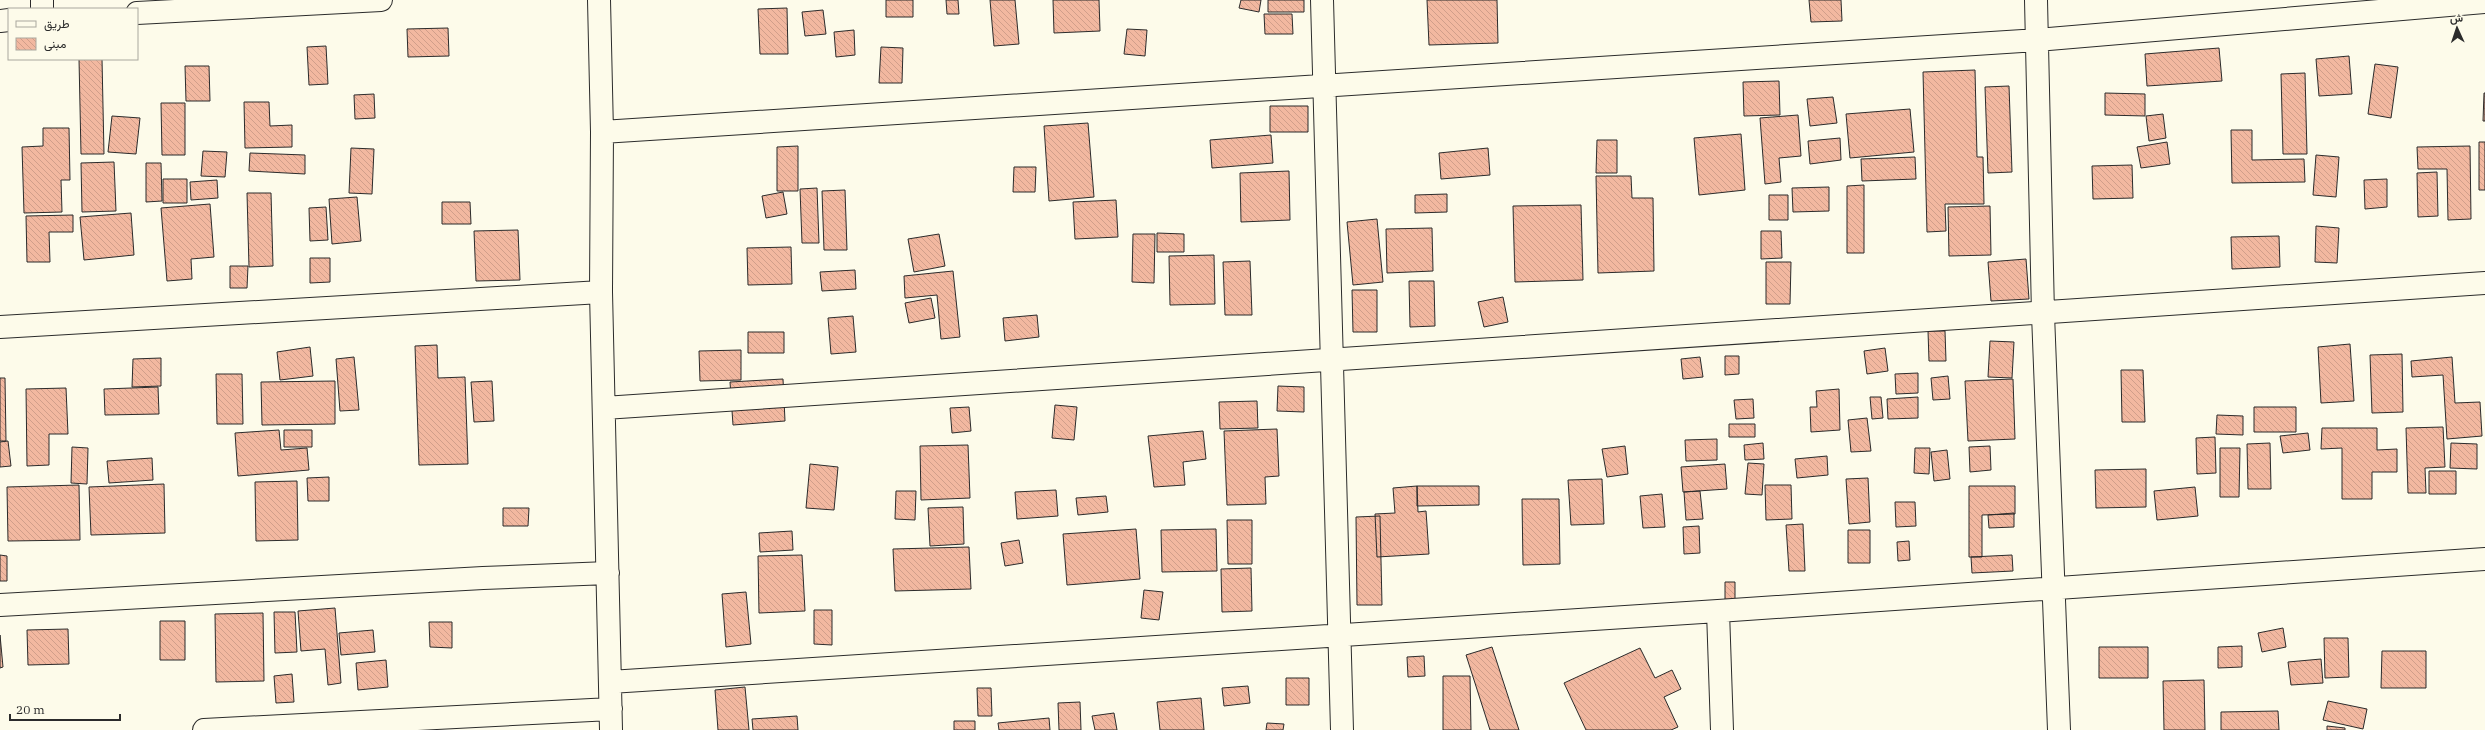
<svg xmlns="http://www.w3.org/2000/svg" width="2485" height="730" viewBox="0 0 2485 730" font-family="'IBM Plex Serif',Vazirmatn,serif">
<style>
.building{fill:url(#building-back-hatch);stroke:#2b2b2b}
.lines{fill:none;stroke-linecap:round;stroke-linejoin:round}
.street-casing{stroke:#2b2b2b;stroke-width:24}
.street{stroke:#fdfbea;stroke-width:22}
</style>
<defs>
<pattern id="building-back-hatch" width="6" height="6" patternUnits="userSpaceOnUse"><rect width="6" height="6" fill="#f2b8a0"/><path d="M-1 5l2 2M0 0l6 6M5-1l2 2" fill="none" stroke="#d09e8a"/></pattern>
</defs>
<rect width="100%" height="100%" fill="#fdfbea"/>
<path class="building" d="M886,0H913V17H886Z
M946,0H958L959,14H947Z
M990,0H1015L1019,44L994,46Z
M1053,0H1099L1100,31L1054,33Z
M1241,0H1261L1259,12L1239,8Z
M1268,0H1304V12H1268Z
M1427,0H1497L1498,43L1429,45Z
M1809,0H1841L1842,21L1811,22Z
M787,8L788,54H760L758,9Z
M823,10L826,34L805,36L802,12Z
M1264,14H1292L1293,34H1265Z
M448,28L449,56L408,57L407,29Z
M1127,29L1147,30L1145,56L1124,54Z
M854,30L855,55L836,57L834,32Z
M326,46L328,84L309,85L307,47Z
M881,47L903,48L902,83H879Z
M2219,48L2222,81L2147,86L2145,54Z
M2349,56L2352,94L2319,96L2316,59Z
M79,59H102L104,154H81Z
M2375,64L2398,67L2391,118L2368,114Z
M185,66H209L210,101H186Z
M1975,70L1977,157H1983L1984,204H1945L1946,231L1927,232L1923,72Z
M2305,73L2307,154H2283L2281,74Z
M1779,81L1780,115L1744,116L1743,82Z
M2009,86L2012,172L1988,173L1985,87Z
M2105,93L2145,94V116L2105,115Z
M2484,93H2485V121H2483Z
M374,94L375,118L355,119L354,95Z
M1833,97L1837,123L1810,126L1807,99Z
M244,102H269L270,126L292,125V147L245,148Z
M161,103H185V155H162Z
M1270,106H1308V132H1270Z
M1910,109L1914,152L1850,158L1846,114Z
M2163,114L2166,138L2149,141L2146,116Z
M1798,115L1801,156L1779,158L1781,182L1765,184L1760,118Z
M112,116L140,118L136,154L108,152Z
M1088,123L1094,197L1049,201L1044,126Z
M43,128H69L70,180H61L62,212L24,213L22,147L43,146Z
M2231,130H2252V160L2304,159L2305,182L2232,183Z
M1741,134L1745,190L1699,195L1694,138Z
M1271,135L1273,163L1212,168L1210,140Z
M1840,138L1841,160L1810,164L1808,141Z
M1597,140H1617V173H1596Z
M2167,142L2170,164L2141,168L2137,147Z
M2479,142H2485V190H2479Z
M798,146V191H777V147Z
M2470,146L2471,219L2448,220L2447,169H2418L2417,147Z
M351,148L374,149L372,194L349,193Z
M1488,148L1490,175L1441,179L1439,153Z
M203,151L227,152L225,177L201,176Z
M250,153L305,155V174L249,171Z
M2316,155L2339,157L2336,197L2313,195Z
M1915,157L1916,179L1862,181L1861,159Z
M114,162L116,211L82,212L81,163Z
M146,163H161L162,201L146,202Z
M2132,165L2133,198L2093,199L2092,166Z
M1014,167H1036L1035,192H1013Z
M1289,171L1290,220L1241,222L1240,173Z
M2437,172L2438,216L2418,217L2417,173Z
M1596,176H1631L1632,198H1653L1654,271L1598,273Z
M163,179H187V203H163Z
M2387,179V207L2365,209L2364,180Z
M217,180L218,198L191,200L190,182Z
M1864,185V253H1847V186Z
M1829,187V211L1793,212L1792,188Z
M817,188L819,243H802L800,189Z
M845,190L847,250H824L822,191Z
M783,192L787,214L766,218L762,196Z
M247,193H271L273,266L249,267Z
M1447,194V212L1415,213V195Z
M1769,195H1788V220H1769Z
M357,197L361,241L332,244L329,199Z
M1116,200L1118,237L1075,239L1073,202Z
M442,202H470L471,224H442Z
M210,204L214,257L191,259L192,279L167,281L161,208Z
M1581,205L1583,280L1515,282L1513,206Z
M1990,206L1991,255L1949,256L1948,207Z
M326,207L328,240L310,241L309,208Z
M131,213L134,255L84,260L80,217Z
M73,215V232H49L50,262H27L26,216Z
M1377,219L1383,282L1353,285L1347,222Z
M2316,226L2339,228L2337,263L2315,262Z
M1432,228L1433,271L1387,273L1386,229Z
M518,230L520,280L476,281L474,231Z
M1761,231H1781L1782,258L1761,259Z
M1157,233L1184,234V252H1157Z
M939,234L945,266L914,272L908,239Z
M1133,234H1155L1154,283L1132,282Z
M2279,236L2280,267L2232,269L2231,237Z
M791,247L792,284L748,285L747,248Z
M1214,255L1215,304L1170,305L1169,256Z
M310,258H330V282L310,283Z
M2026,259L2029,299L1991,301L1988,262Z
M1250,261L1252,315H1225L1223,262Z
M1766,262H1791L1790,304H1766Z
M230,266H248L247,288H230Z
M855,270L856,289L822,291L820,272Z
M953,271L960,337L941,339L937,295L905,298L904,276Z
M1409,281H1434L1435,326L1410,327Z
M1352,290H1377V332H1353Z
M1503,297L1508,322L1484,327L1478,302Z
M931,298L935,318L909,323L905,303Z
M1037,315L1039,337L1005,341L1003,318Z
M853,316L856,352L831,354L828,318Z
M1928,331H1945L1946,361H1929Z
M748,332H784V353H748Z
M1990,341L2014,342L2012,378L1988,377Z
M2350,344L2354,401L2321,403L2318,347Z
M437,345L438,378L465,377L468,464L419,465L415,346Z
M310,347L313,376L280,380L277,352Z
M1885,348L1888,371L1867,374L1864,351Z
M741,350V380L700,381L699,351Z
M2402,354L2403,412L2372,413L2370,355Z
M1725,356H1739V374L1725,375Z
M354,357L359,410L340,411L336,359Z
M1700,357L1703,377L1683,379L1681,359Z
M2452,357L2455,403L2480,402L2482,436L2447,439L2443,375L2412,377L2411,361Z
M161,358V386L132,387L133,359Z
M2121,370H2143L2145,422H2122Z
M1918,373V393L1896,394L1895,374Z
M216,374H242L243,424H217Z
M1948,376L1950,399L1933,400L1931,378Z
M0,378H5L6,441H0Z
M783,379L785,421L733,425L730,382Z
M2013,379L2015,439L1968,441L1965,381Z
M335,381V424L262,425L261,382Z
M492,381L494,421L474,422L471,382Z
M1278,386L1304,387V412L1277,411Z
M158,387L159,414L105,415L104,389Z
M66,388L68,434H49V465L27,466L26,389Z
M1839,389L1840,430L1811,432L1810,407H1817L1816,391Z
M1870,397H1881L1883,418L1872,419Z
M1918,397V418L1888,419L1887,399Z
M1753,399L1754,418L1736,419L1734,400Z
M1257,401L1258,428L1220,429L1219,402Z
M1055,405L1077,407L1074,440L1052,438Z
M969,407L971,431L952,433L950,408Z
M2254,407H2296V432H2254Z
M2217,415L2243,416V435L2216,434Z
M1867,418L1871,451L1851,452L1848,420Z
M1729,424H1755V437H1729Z
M2443,427L2445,467L2425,468L2426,493H2408L2406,428Z
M2322,428H2377V450L2397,449V472H2372V499H2342V448L2321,449Z
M1277,429L1279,476L1265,477L1266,504L1227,505L1224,431Z
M279,430L281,450L307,448L309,470L238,476L235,433Z
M284,430H312V447H284Z
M1203,431L1206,459L1183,462L1185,485L1154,487L1148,436Z
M2308,433L2310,450L2283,453L2280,436Z
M2215,437L2216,473L2197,474L2196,438Z
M1717,439V460L1686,461L1685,440Z
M8,441L11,466L0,467V442Z
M1763,443L1764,459L1745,460L1744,445Z
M2270,443L2271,489H2248L2247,444Z
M2451,443L2477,444V469L2450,468Z
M968,445L970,498L921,500L920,446Z
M1625,446L1628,474L1607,477L1602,449Z
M1990,446L1991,470L1970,472L1969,447Z
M72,447L88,448L87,484L71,483Z
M1915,448H1930L1929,474L1914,473Z
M2220,448H2240L2239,497H2220Z
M1947,450L1950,479L1934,481L1931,452Z
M1827,456L1828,475L1797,478L1795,459Z
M152,458L153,480L109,483L107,461Z
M1748,463L1764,464L1762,495L1745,494Z
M810,464L838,467L834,510L806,508Z
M1725,464L1727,489L1683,492L1681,467Z
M2146,469V507L2096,508L2095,470Z
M2429,471H2456V494H2429Z
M329,477V501H308L307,478Z
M1868,478L1870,522L1849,524L1846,479Z
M1602,479L1604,524L1571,525L1568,480Z
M297,481L298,540L256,541L255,482Z
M164,484L165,533L91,535L89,487Z
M79,485L80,540L8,541L7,487Z
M1765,485H1791L1792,519L1766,520Z
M1417,486H1479V505L1417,506Z
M1417,486L1418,512L1426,511L1429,554L1377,557L1375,514L1395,513L1393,488Z
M1969,486H2015V514L1982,515V557H1969Z
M2195,487L2198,516L2157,520L2154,491Z
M1056,490L1058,516L1017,519L1015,492Z
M896,491H916L915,520L895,519Z
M1700,491L1703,519L1686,520L1684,492Z
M1662,494L1665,527L1643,528L1640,496Z
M1106,496L1108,512L1078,515L1076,498Z
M1522,499H1559L1560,564L1523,565Z
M1895,502H1915L1916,526L1896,527Z
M963,507L964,544L930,546L928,508Z
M503,508H529L528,526H503Z
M2014,513V527L1989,528L1988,515Z
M1380,516L1382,605H1357L1356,517Z
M1227,520H1252V564H1228Z
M1803,524L1805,571H1789L1786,525Z
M1699,526L1700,553L1684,554L1683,527Z
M1136,529L1140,579L1067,585L1063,534Z
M1216,529L1217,571L1162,572L1161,530Z
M1848,530H1870V563H1848Z
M792,531L793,550L760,552L759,533Z
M1019,540L1023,563L1005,566L1001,543Z
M1909,541L1910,560L1898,561L1897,542Z
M969,547L971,589L895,591L893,549Z
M0,555L7,556V581H0Z
M802,555L805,611L759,613L758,556Z
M2012,555L2013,571L1972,573L1971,557Z
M1251,568L1252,611L1222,612L1221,569Z
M1725,582H1735V602H1725Z
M1144,590L1163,592L1159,620L1141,618Z
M746,592L751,644L726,647L722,594Z
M335,608L341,683L328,685L325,649L301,651L298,611Z
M814,610H832V645L814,644Z
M274,612H295L297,652L275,653Z
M263,613L264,681L216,682L215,614Z
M160,621H185V660H160Z
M429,622H452V648L430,647Z
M2283,628L2286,647L2262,652L2258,633Z
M68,629L69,664L28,665L27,630Z
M373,630L375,652L341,655L339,633Z
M0,635L3,667L0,668Z
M2324,638H2348L2349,677L2325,678Z
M2242,646V667L2218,668V647Z
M1492,647L1519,730H1490L1466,655Z
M2099,647H2148V678H2099Z
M1640,648L1655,678L1672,670L1681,689L1664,697L1678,727L1671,730H1586L1564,683Z
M2382,651H2426V688H2381Z
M1424,656L1425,676L1408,677L1407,657Z
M2321,659L2323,683L2291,685L2288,662Z
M386,660L388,687L358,690L356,663Z
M292,674L294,702L276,703L274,676Z
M1443,676H1470L1471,730H1443Z
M1286,678H1309V705H1286Z
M2204,680L2205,730H2164L2163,681Z
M1248,686L1250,703L1224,706L1222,688Z
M745,687L749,730H718L715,690Z
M977,688H991L992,716H978Z
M1201,698L1204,730H1160L1157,702Z
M2328,701L2367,709L2363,729L2323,720Z
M1080,702L1081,730H1059L1058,703Z
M2278,711L2279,730H2221V712Z
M1114,713L1117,730H1095L1092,716Z
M797,716L798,730H753L752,719Z
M1049,718L1050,730H999L998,723Z
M954,721H975V730H954Z
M1267,723L1284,724L1283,730H1266Z
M2327,726L2345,728V730H2327Z"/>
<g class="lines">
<defs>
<path id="street" d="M42,0V9
M599,0L602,132L601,292L611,730
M1322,0L1342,730
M2036,0L2043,314L2059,730
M137,13L381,0
M0,21L9,20
M602,132L2037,40L2485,2
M0,327L601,292
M604,408L2485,283
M0,605L483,578L608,573
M1718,611L1722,730
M610,682L1718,611L2485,559
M204,730L611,709"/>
</defs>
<use href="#street" class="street-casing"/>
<use href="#street" class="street"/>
</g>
<rect x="8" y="8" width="130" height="52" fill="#fdfbea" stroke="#a9a89e"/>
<rect x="16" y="21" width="20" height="6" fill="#fdfbea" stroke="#a9a89e"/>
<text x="44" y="28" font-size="12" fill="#2b2b2b">طريق</text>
<rect x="16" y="38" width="20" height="12" fill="url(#building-back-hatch)" stroke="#a9a89e"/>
<text x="44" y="48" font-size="12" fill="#2b2b2b">مبنى</text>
<g transform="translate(2457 28) rotate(357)" stroke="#fdfbea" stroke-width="3" paint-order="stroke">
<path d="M0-3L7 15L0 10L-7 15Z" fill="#2b2b2b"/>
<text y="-6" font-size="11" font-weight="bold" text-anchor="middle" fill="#2b2b2b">ش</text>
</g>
<path d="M10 714v6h110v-6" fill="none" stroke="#2b2b2b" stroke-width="2"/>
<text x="16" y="714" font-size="12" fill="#2b2b2b" stroke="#fdfbea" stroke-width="3" paint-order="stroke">20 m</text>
</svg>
